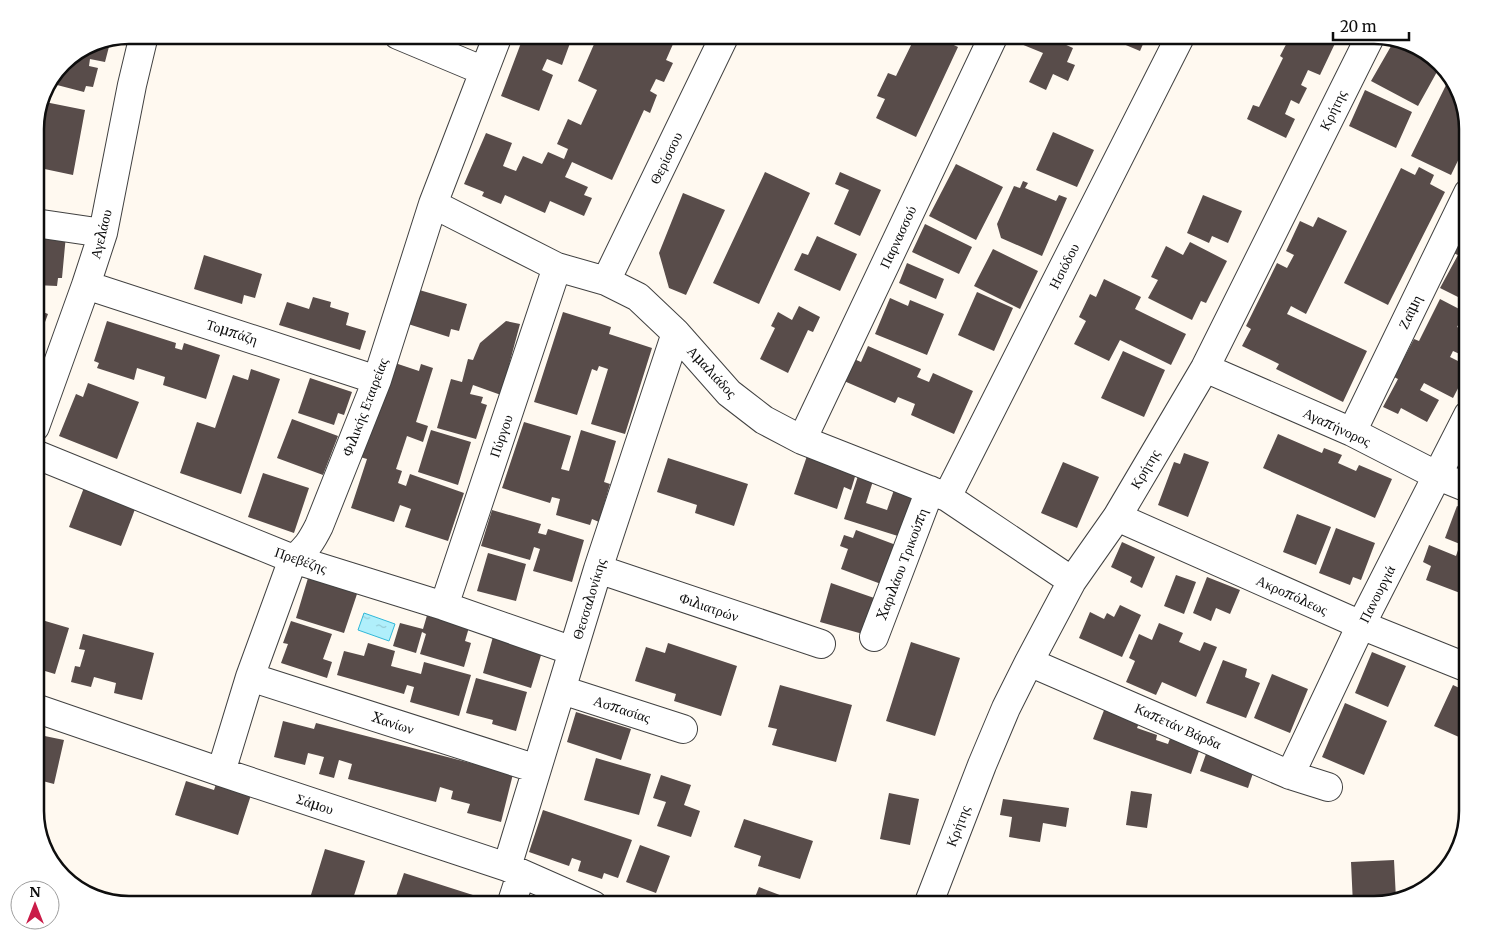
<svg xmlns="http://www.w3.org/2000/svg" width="1503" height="940" viewBox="0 0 1503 940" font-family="Merriweather,serif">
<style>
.water{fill:url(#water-ripples);stroke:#31b8d8}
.building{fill:#584c4a}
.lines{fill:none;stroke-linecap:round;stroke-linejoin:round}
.minor-casing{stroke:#414141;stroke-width:30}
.minor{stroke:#fff;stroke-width:28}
.labels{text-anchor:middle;stroke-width:5;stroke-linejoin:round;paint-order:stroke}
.street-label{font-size:14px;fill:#0e0e0e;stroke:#fff}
.rim{fill:none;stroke:#0e0e0e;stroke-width:2.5}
</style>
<defs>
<pattern id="water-ripples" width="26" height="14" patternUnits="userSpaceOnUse" patternTransform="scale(1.25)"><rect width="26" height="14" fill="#b0effb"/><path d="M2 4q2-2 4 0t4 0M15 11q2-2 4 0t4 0" fill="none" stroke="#96ccd6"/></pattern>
</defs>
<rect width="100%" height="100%" fill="#fff9f0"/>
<path class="water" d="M364,613L395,624L389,641L358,630Z"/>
<path class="building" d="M524,35H573L562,65L547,59L542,70L553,75L539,111L501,96Z
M598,35H609L624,42L627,35H677L666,60L673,63L664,82L656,79L650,91L657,95L650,113L644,110L612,180L572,162L565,177L588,187L584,195L592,198L584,216L550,201L545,213L505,195L501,204L482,196L484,192L464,184L486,133L512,143L503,166L516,171L523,156L542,164L548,152L564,159L568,149L557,144L568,119L581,125L597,90L578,81Z
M916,35H933L958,47L916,137L876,118L885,99L877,96L888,73L896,76Z
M1025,35H1044L1073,48L1067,62L1075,65L1068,81L1053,74L1046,90L1029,82L1043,53L1021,44Z
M1102,35H1147L1140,51Z
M1291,35H1339L1320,75L1308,70L1301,85L1307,88L1299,104L1291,100L1285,114L1295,119L1286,138L1247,119L1253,105L1259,107L1283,58L1280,56Z
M111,39L105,62L90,59L89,66L98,68L93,87L86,86L84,92L57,85L63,62L93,42Z
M1394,41L1426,51L1434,59L1430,65L1438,70L1418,106L1371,81Z
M1449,79L1456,82L1468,129V140L1451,175L1411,156Z
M1365,90L1412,112L1396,148L1349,126Z
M45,102L85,110L73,175L35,167V123Z
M1053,132L1094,150L1077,187L1036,170Z
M956,164L1003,187L976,240L929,216Z
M1419,167L1434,175L1430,184L1445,192L1388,305L1344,283L1401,168L1415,175Z
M765,172L810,193L759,304L713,283Z
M840,172L881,190L860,236L834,224L849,190L835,184Z
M1023,181L1028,183L1025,188L1056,201L1059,195L1067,198L1042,256L1001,238L997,224L1014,186L1020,188Z
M683,193L725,210L686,295L669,288L659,253Z
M1203,195L1242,211L1228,243L1212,236L1209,243L1187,233Z
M1318,217L1347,231L1306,314L1291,306L1287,314L1367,351L1343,402L1276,369L1279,364L1242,346L1251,329L1246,326L1277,263L1287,268L1294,255L1286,251L1300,221L1313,227Z
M925,224L972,247L959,274L912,252Z
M1468,225V302L1440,288L1458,255L1453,253Z
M35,233L66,235L62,278H58L57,286L35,285Z
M817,236L857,254L840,291L794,270L802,253L808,255Z
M1190,242L1227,261L1206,303L1201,301L1192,320L1148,298L1158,280L1151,277L1166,246L1183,255Z
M993,249L1038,271L1020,309L974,286Z
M204,255L262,274L255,298L244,295L242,304L194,289Z
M907,263L944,279L936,299L899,283Z
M1104,279L1141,297L1135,309L1186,334L1171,365L1120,340L1109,361L1074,344L1086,321L1079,317L1090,294L1096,297Z
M416,289L467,304L459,331L451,329L449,337L405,323Z
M977,292L1013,308L994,351L958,335Z
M313,297L331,302L330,307L349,313L346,325L366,331L360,350L279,325L287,302L309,309Z
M890,298L908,306L910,300L944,314L927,355L875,334Z
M1440,299L1465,312L1457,327L1468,332V343L1462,355L1453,351L1450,357L1468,366V369L1453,398L1424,383L1420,390L1439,400L1427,422L1401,408L1398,414L1383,407L1398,379L1394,377L1414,339L1419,341Z
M799,306L820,317L813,332L808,330L788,373L760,359L775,328L771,326L778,312L792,320Z
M35,309L48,314L35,349Z
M563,312L611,327L609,334L652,348L625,434L591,424L608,369L599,366L597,371L592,369L577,415L534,402Z
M107,321L176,343L175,348L182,350L184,343L220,355L206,399L163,385L165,377L137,368L134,380L97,368L99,363L94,361Z
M506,321L520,324L501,395L473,385L470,394L483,397L481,403L487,405L476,439L437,428L451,379L462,382L468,359L473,360L480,343Z
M868,346L921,369L917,377L929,382L933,373L973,391L954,434L911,415L915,404L898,397L895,403L844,381L854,359L861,362Z
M1123,351L1165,370L1144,417L1101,398Z
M392,362L419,371L421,364L433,368L416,422L428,426L423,442L407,436L396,469L402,471L398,483L406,486L410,474L464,493L448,541L405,527L411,509L400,505L394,522L351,508L367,459L360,457Z
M251,369L280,379L241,494L180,473L197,422L215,428L233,375L248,380Z
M310,378L352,392L344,415L338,413L334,425L298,413Z
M88,383L139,402L117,459L59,436L76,394L83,397Z
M292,419L338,436L323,475L277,458Z
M524,422L571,436L561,469L569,471L581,430L616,441L604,482L610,484L599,522L592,519L590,525L556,515L560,499L552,497L550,503L502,488Z
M431,430L471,442L458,485L418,472Z
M1278,434L1322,453L1324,448L1342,455L1338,463L1356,471L1359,465L1392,479L1375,518L1263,468Z
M808,453L857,470L851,490L844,487L837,509L794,494Z
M1184,453L1209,462L1188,517L1158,505L1174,462L1180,464Z
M668,458L748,484L734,526L695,513L697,505L657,492Z
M1063,462L1099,477L1077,528L1041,513Z
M263,473L309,488L294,533L248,517Z
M858,476L873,481L866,503L887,510L895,487L915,493L901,537L844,519Z
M85,485L137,504L121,546L69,527Z
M1457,506L1468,510V596L1426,580L1431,566L1423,562L1429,545L1456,556L1460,544L1445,538Z
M492,510L541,524L538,533L546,535L548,529L584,540L572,582L533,571L540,549L534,547L530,560L481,546Z
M1297,514L1331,527L1316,565L1283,552Z
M1336,528L1375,543L1361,580L1353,577L1350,585L1319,573Z
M856,530L896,545L881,584L841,569L848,549L840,546L844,535L853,538Z
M1122,542L1155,557L1142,588L1130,582L1132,577L1111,567Z
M488,553L526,564L516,601L477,591Z
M1176,575L1196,582L1184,614L1164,606Z
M1207,577L1240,590L1230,614L1216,608L1211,621L1193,613Z
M308,578L357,594L344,633L296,618Z
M831,583L880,600L870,636L820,622Z
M1120,605L1141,615L1122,657L1079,638L1090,612L1104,619L1107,613L1114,617Z
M428,612L470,624L465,641L471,643L464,667L420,654L426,634L422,632L416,653L393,646L400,623L423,629Z
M35,618L69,628L55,674L35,668Z
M291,621L332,634L323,659L332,662L327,678L281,663L288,644L283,643Z
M1159,623L1183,633L1179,642L1200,651L1204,642L1217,647L1196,697L1162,682L1156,695L1126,682L1135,661L1129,658L1139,634L1152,640Z
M494,633L542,652L531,688L483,673Z
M83,634L154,653L142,700L114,693L116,683L94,677L91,687L71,682L75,666L80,667L85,650L79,649Z
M911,642L960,658L935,736L886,721Z
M368,643L395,651L391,666L421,674L424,662L471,675L459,716L410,702L414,687L407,685L404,694L337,675L344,651L364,656Z
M668,643L737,666L721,716L674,701L676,694L635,681L646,647L665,653Z
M1372,652L1406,666L1388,707L1355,693Z
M1223,660L1247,669L1245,677L1260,683L1246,718L1206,703Z
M1272,674L1308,689L1290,733L1254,718Z
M476,678L527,692L516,731L492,724L493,720L466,713Z
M780,685L852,705L836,762L772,745L777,729L768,727Z
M1453,685L1468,692V741L1434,726Z
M1345,703L1387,721L1364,775L1322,757Z
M1106,705L1141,718L1137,728L1157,735L1156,740L1168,744L1172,733L1193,740L1190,748L1199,751L1191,774L1093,739Z
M576,712L631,729L621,760L567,742Z
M283,721L314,729L316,723L513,774L501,822L467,813L470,804L451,799L453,791L440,787L436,802L348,779L352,764L339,760L334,778L319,774L324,757L308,753L305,765L274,757Z
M35,734L64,740L54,784L35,779Z
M1206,754L1255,767L1248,788L1200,771Z
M596,758L651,774L639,815L584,800Z
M661,775L691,785L684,805L700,811L691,837L657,826L666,802L653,798Z
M186,781L214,790L216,784L251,795L238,835L175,815Z
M1131,791L1152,794L1147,828L1126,825Z
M889,793L919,799L910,845L880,839Z
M1003,799L1069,808L1066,827L1043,823L1040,842L1009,837L1012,817L1000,815Z
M543,810L632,840L618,878L604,873L602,879L578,871L581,861L572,858L569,866L529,852Z
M744,819L813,841L800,879L758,866L761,856L734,847Z
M1456,834L1461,835L1455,853H1454Z
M640,845L670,856L656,893L626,882Z
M325,849L365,861L351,905H334L310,898Z
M1394,860L1396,899L1374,905H1353L1351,862Z
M404,873L476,896L473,905H393Z
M759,887L798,902L801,895L826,905H752Z"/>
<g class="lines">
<defs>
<path id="minor" d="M398,35L484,71
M433,204L557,267L606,281L638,297L676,333L729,393L764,420L802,440L947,497L1072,581
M35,223L103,233
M606,281L725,35
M86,285L377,380
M1205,368L1352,432L1436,475L1468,488
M35,427L86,285L103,233L132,85L144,35
M1352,432L1468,193
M802,440L994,35
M35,454L293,559L444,606L573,651
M947,497L1181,35
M1117,517L1361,625L1468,668
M598,569L821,644
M444,606L557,267
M874,637L930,490
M1029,662L1290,775L1328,787
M250,677L537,769
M562,690L683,729
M35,708L221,772L507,867L593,905
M221,772L250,677L293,559C306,550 312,540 319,526L377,380L433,204L498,35
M1290,775L1361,625L1468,415
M507,867L598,569L676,333
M511,905L521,874
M928,905L982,765L1006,708L1029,662L1072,581L1117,517L1205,368L1371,35"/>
</defs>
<use href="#minor" class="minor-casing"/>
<use href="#minor" class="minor"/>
</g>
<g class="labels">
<g class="street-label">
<text transform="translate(1333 110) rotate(-64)" y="5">Κρήτης</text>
<text transform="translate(666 158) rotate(-64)" y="5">Θερίσσου</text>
<text transform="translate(101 234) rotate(-76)" y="5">Αγελάου</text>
<text transform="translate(898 237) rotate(-65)" y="5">Παρνασσού</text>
<text transform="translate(1064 266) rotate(-63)" y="5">Ησιόδου</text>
<text transform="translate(1410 312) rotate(-64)" y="5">Ζαϊμη</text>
<text transform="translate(232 332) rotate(18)" y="5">Τομπάζη</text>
<text transform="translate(712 372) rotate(47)" y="5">Αμαλιάδος</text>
<text transform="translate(365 407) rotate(-69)" y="5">Φιλικής Εταιρείας</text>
<text transform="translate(1337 427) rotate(25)" y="5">Αγαπήνορος</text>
<text transform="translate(501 436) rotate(-71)" y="5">Πύργου</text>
<text transform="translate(1145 469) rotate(-59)" y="5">Κρήτης</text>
<text transform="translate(301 560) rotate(19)" y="5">Πρεβέζης</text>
<text transform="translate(902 564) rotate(-69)" y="5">Χαριλάου Τρικούπη</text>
<text transform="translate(1377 594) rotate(-63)" y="5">Πανουργιά</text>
<text transform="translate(1292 595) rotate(24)" y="5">Ακροπόλεως</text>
<text transform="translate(589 599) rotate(-73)" y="5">Θεσσαλονίκης</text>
<text transform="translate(709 607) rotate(19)" y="5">Φιλιατρών</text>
<text transform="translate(622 709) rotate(18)" y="5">Ασπασίας</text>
<text transform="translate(393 723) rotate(18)" y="5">Χανίων</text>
<text transform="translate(1178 726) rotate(24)" y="5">Καπετάν Βάρδα</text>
<text transform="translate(315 804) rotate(18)" y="5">Σάμου</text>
<text transform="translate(958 826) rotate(-69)" y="5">Κρήτης</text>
</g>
</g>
<path d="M0 0H1503V940H0ZM129 44H1374A85 85 0 0 1 1459 129V811A85 85 0 0 1 1374 896H129A85 85 0 0 1 44 811V129A85 85 0 0 1 129 44Z" fill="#fff" fill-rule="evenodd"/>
<path class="rim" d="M129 44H1374A85 85 0 0 1 1459 129V811A85 85 0 0 1 1374 896H129A85 85 0 0 1 44 811V129A85 85 0 0 1 129 44Z"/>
<g transform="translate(35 905)"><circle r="24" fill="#ffffff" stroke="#9f9f9f"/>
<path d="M0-4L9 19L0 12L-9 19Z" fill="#ca1b48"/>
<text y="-8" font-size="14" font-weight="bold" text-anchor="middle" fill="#0e0e0e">N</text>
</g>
<path d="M1333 32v8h76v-8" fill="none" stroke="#0e0e0e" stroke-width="2.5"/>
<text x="1340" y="32" font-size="15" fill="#0e0e0e" stroke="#ffffff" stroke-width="4" paint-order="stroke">20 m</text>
</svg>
